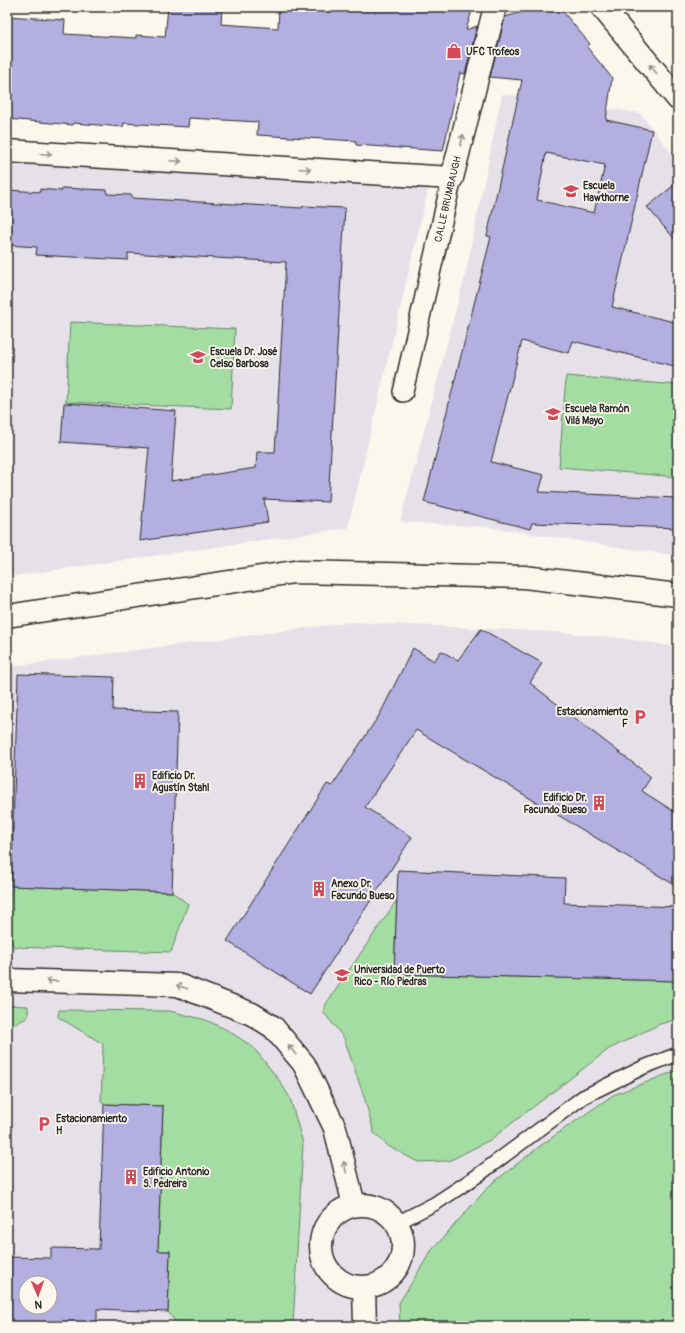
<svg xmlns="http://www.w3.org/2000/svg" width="685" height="1333" viewBox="0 0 685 1333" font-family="Pangolin,sans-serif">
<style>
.built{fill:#e6e1e9;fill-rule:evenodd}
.green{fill:#a3dda2;stroke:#678466}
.building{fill:#b4afe1;stroke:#2b2b2b;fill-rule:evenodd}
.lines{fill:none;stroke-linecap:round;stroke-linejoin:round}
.service-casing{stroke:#2b2b2b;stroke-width:16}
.pedestrian-casing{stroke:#2b2b2b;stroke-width:22}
.minor-casing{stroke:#2b2b2b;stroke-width:25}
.tertiary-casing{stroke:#2b2b2b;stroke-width:25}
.service{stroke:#fbf7ec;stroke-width:13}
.pedestrian{stroke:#fbf7ec;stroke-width:19}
.minor{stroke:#fbf7ec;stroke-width:22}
.tertiary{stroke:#fbf7ec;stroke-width:22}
.oneway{stroke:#93918c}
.labels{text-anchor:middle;stroke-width:3.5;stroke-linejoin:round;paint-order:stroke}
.poi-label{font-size:10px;font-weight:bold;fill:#2b2b2b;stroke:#fbf7ec;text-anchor:start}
.street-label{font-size:10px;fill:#2b2b2b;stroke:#fbf7ec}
</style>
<rect width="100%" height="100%" fill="#fbf7ec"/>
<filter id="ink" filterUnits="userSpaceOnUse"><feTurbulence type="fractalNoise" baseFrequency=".025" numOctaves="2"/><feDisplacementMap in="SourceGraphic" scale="8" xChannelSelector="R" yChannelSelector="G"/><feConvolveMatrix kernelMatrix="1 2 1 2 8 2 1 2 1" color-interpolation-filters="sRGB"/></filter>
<g filter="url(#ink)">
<path class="built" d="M502,94L640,113L678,162V556L487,527L400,522L466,271Z
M7,162L429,186L348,528L7,577Z
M352,622L556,632L619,638L678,647V1326H7V667ZM26,1283H50V1307H26Z"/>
<path class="green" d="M70,322L235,329L231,409L66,402Z
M566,376L678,385V477L559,467Z
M11,886L172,892L188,904L171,952L14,947L8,936Z
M397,900L394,974L678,981V1019L660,1024L609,1049L490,1140L449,1161L418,1162L388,1146L374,1133L365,1100L344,1038L323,1012L326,1004Z
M7,1005L28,1006V1017L7,1029Z
M59,1010L170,1011L206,1020L229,1031L253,1047L279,1080L290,1098L303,1143L293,1326H179L168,1312L170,1251H158L163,1106L104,1104L101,1102L103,1044L58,1017Z
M678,1070V1326H400L399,1303L431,1251L490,1185L544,1143L613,1095Z"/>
<path class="building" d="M168,7H222L221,24L278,28L279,7H473L466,30L477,26L465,74L460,73L443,151L356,145V141L257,135L258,122L189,118L188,127L124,123L123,127L73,123V125L7,119V16L65,20L64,34L136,38V35L165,37Z
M539,7H559L590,44L587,47L612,78L606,120L652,130L612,307L678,323V367L573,341L569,353L522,341L491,462L544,475L539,492L678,498V528L532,523L530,529L424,502L491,237L487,236L522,80L490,77L505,17ZM546,153L605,165L594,213L537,200Z
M678,182V243L647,207Z
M62,188L107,190V194L131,195L132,198L302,208L303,206L345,208L328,502L264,499L268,522L140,541L149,448L61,442L64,403L176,411L171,481L256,468L257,452H275L286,262L128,253V260L36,255L37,247L7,245V190L40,192V189L62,191Z
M481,629L542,663L530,683L651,777L642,791L678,814V887L416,730L365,807L412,837L310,994L227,941L327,784L332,786L380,714L413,648L434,661L441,651L458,660Z
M18,674L114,677L113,710L178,712L172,892L11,886Z
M398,870L565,878L564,903L678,907V981L394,974Z
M104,1104L163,1106L158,1251H170L168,1312L97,1309V1326H7V1257L51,1258V1248L99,1249ZM26,1283H50V1307H26Z"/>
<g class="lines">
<defs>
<path id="service" d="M397,1223L436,1203L477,1176L583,1097L644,1067L678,1054"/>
<path id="pedestrian" d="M403,392L452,178"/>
<path id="minor" d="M602,7L678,99
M7,151L452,178L495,7
M7,980L178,985L252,1014L273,1027L304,1064L335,1128L354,1205
M321 1246a41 41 0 1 1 82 0a41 41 0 1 1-82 0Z
M364,1287L365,1326"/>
<path id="tertiary" d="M7,616L294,572L524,577L678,595"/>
</defs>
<use href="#service" class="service-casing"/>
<use href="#pedestrian" class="pedestrian-casing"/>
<use href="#minor" class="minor-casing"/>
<use href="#tertiary" class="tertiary-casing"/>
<use href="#service" class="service"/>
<use href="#pedestrian" class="pedestrian"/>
<use href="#minor" class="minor"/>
<use href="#tertiary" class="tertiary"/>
</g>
<defs><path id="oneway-shaft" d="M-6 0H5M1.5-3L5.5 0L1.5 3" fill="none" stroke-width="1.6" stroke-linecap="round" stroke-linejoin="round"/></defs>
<g class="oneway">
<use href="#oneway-shaft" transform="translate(653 69) rotate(-129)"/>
<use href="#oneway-shaft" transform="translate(462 140) rotate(-76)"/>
<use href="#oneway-shaft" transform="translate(46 154) rotate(3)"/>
<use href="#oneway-shaft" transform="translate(176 161) rotate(3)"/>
<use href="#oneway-shaft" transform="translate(305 169) rotate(3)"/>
<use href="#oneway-shaft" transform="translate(52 981) rotate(-178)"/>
<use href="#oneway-shaft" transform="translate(182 987) rotate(-162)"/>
<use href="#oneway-shaft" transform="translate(292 1050) rotate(-130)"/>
<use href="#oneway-shaft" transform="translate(345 1167) rotate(-104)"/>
</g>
</g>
<defs>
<symbol id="shop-bare" viewBox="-9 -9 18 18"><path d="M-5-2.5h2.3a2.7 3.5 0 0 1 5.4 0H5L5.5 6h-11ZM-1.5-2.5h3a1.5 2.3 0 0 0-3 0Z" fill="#d1495b" stroke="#fbf7ec" stroke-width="2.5" paint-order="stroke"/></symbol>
<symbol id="school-bare" viewBox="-9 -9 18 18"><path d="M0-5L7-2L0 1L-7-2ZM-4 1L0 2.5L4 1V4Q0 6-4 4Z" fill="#d1495b" stroke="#fbf7ec" stroke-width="2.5" paint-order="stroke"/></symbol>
<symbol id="parking-bare" viewBox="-9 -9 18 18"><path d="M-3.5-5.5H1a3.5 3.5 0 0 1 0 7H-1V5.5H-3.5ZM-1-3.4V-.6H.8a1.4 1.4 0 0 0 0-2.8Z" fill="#d1495b" stroke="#fbf7ec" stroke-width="2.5" paint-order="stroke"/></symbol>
<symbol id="building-bare" viewBox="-9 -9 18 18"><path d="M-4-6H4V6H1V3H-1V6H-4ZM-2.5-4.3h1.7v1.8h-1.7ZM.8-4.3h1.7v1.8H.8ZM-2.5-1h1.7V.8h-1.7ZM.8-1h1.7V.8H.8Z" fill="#d1495b" stroke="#fbf7ec" stroke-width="2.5" paint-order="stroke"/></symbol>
<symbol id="university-bare" viewBox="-9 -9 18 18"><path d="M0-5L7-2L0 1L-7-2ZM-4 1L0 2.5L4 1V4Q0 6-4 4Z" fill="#d1495b" stroke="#fbf7ec" stroke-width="2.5" paint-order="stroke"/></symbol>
</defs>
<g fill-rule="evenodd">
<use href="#shop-bare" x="443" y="40" width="22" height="22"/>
<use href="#school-bare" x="560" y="180" width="22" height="22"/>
<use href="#school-bare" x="187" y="346" width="22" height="22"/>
<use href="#school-bare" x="542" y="403" width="22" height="22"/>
<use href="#parking-bare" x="629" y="706" width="22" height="22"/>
<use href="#building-bare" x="129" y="770" width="22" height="22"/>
<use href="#building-bare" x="588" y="792" width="22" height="22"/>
<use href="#building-bare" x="308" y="878" width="22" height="22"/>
<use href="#university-bare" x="331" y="964" width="22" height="22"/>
<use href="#parking-bare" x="33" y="1113" width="22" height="22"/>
<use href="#building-bare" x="120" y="1166" width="22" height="22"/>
</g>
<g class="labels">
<g class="poi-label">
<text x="466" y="55">UFC Trofeos</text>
<text x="583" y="189">Escuela<tspan x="583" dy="12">Hawthorne</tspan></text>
<text x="210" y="355">Escuela Dr. José<tspan x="210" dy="12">Celso Barbosa</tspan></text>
<text x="565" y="412">Escuela Ramón<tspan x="565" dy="12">Vilá Mayo</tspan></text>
<text x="628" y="715" text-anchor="end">Estacionamiento<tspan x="628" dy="12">F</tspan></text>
<text x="152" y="779">Edificio Dr.<tspan x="152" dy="12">Agustín Stahl</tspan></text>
<text x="587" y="801" text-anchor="end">Edificio Dr.<tspan x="587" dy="12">Facundo Bueso</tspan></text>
<text x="331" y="887">Anexo Dr.<tspan x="331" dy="12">Facundo Bueso</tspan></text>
<text x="354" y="973">Universidad de Puerto<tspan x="354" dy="12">Rico - Río Piedras</tspan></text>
<text x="56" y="1122">Estacionamiento<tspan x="56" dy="12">H</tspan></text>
<text x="143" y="1175">Edificio Antonio<tspan x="143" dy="12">S. Pedreira</tspan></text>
</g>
<g class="street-label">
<text transform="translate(447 199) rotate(-77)" y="4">CALLE BRUMBAUGH</text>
</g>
</g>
<rect width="685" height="1333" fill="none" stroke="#fbf7ec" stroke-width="24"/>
<rect x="12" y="12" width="661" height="1309" fill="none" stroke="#2b2b2b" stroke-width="1.5" filter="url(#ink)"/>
<g transform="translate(38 1295) rotate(178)"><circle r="19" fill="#fbf7ec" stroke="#a8a59f"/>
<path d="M0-3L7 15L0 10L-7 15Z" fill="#d1495b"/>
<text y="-6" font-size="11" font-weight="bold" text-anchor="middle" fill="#2b2b2b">N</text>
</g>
</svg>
